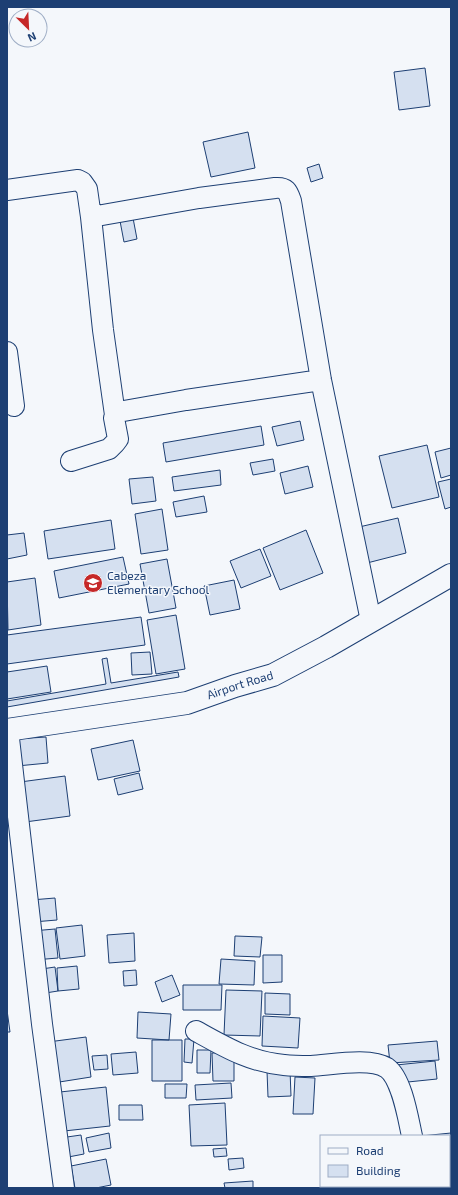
<svg xmlns="http://www.w3.org/2000/svg" width="458" height="1195" viewBox="0 0 458 1195" font-family="'Exo 2',sans-serif">
<style>
.building{fill:#d5e0f0;stroke:#1d3f73}
.lines{fill:none;stroke-linecap:round;stroke-linejoin:round}
.minor-casing{stroke:#1d3f73;stroke-width:22}
.major-casing{stroke:#1d3f73;stroke-width:24}
.minor{stroke:#f4f7fb;stroke-width:20}
.major{stroke:#f4f7fb;stroke-width:22}
.labels{text-anchor:middle;stroke-width:3;stroke-linejoin:round;paint-order:stroke}
.poi-label{font-size:12px;fill:#1d3f73;stroke:#f4f7fb;text-anchor:start}
.street-label{font-size:12px;fill:#1d3f73;stroke:#f4f7fb}
</style>
<rect width="100%" height="100%" fill="#f4f7fb"/>
<path class="building" d="M425,68L430,106L399,110L394,72Z
M248,132L255,168L211,177L203,142Z
M319,164L323,178L311,182L307,168Z
M133,218L137,239L124,242L120,221Z
M300,421L304,440L277,446L272,427Z
M261,426L264,445L166,462L163,443Z
M427,445L439,497L392,508L379,456Z
M451,448V475L441,478L435,452Z
M273,459L275,471L253,475L250,463Z
M308,466L313,487L285,494L280,473Z
M220,470L221,485L174,491L172,477Z
M153,477L156,501L132,504L129,479Z
M451,479V507L445,509L438,482Z
M204,496L207,512L176,517L173,502Z
M162,509L168,550L141,554L135,514Z
M398,518L406,553L367,563L359,527Z
M111,520L115,549L48,559L44,531Z
M306,530L323,573L280,590L263,548Z
M24,533L27,555L7,559V535Z
M260,549L271,576L241,588L230,561Z
M123,557L129,584L59,598L54,571Z
M167,559L176,608L149,613L140,564Z
M35,578L41,625L8,630L7,582Z
M234,580L240,609L210,615L204,586Z
M176,615L185,669L156,674L147,620Z
M141,617L145,645L7,664V635Z
M150,652L152,674L132,675L131,653Z
M107,658L111,683L178,672L179,677L7,707V701L106,684L102,659Z
M47,666L51,692L7,699V672Z
M46,737L48,763L17,766L15,739Z
M133,740L140,771L98,780L91,749Z
M139,773L143,789L118,795L114,779Z
M65,776L70,816L25,822L20,782Z
M55,898L57,920L33,922L31,900Z
M82,925L85,956L60,959L56,928Z
M55,929L58,958L34,960L32,931Z
M134,933L135,961L109,963L107,935Z
M235,936L262,937L260,957L234,956Z
M263,955H282V982L263,983Z
M221,959L255,961L254,985L219,984Z
M77,966L79,989L58,991L57,968Z
M55,967L58,991L39,994L35,970Z
M136,970L137,985L124,986L123,971Z
M172,975L180,995L162,1002L155,982Z
M183,985H222L221,1010H183Z
M226,990L262,991L260,1036L224,1035Z
M265,993L290,994V1015L265,1014Z
M7,1010L10,1032H7Z
M138,1012L171,1014L169,1040L137,1038Z
M263,1016L300,1018L298,1048L262,1046Z
M86,1037L91,1077L53,1083L48,1042Z
M185,1039H194L192,1063L184,1062Z
M152,1040H182V1081H152Z
M437,1041L439,1060L390,1063L388,1045Z
M197,1050H211L210,1073H197Z
M136,1052L138,1073L113,1075L111,1054Z
M234,1052V1081H213L212,1053Z
M107,1055L108,1069L94,1070L92,1056Z
M435,1061L437,1079L398,1083L396,1065Z
M290,1070L291,1096L268,1097L267,1071Z
M295,1077L315,1078L313,1114H293Z
M231,1083L232,1098L196,1100L195,1085Z
M165,1084H187L186,1098H165Z
M106,1087L110,1126L64,1131L60,1092Z
M225,1103L227,1145L191,1146L189,1105Z
M119,1105H142L143,1120H119Z
M109,1133L111,1148L89,1152L86,1138Z
M451,1133V1166L449,1167V1136H421Z
M81,1135L84,1154L63,1158L60,1138Z
M226,1148L227,1156L214,1157L213,1149Z
M243,1158L244,1168L229,1170L228,1159Z
M106,1159L111,1185L96,1188H75L71,1166Z
M253,1181V1188H225L224,1183Z"/>
<g class="lines">
<defs>
<path id="minor" d="M7,190L78,180L82,182L87,189L91,217L103,330L115,415
M91,217L199,198L275,188C287,187 288,192 291,201L321,380L371,621
M7,352L14,406
M71,461L109,449L115,443L118,439L114,418L118,412L186,400L321,380
M8,730L42,1024L64,1188
M196,1031C225,1047 250,1062 284,1065C293,1066 302,1066 311,1066C331,1065 370,1057 387,1068C402,1079 408,1118 412,1136
M423,1186V1188"/>
<g id="major">
<path id="s1" d="M7,730L187,703L235,686L273,675L326,647L451,575"/>
</g>
</defs>
<use href="#minor" class="minor-casing"/>
<use href="#major" class="major-casing"/>
<use href="#minor" class="minor"/>
<use href="#major" class="major"/>
</g>
<defs>
<symbol id="school-disc" viewBox="-11 -11 22 22"><circle r="9.5" fill="#c62828" stroke="#f4f7fb"/><path d="M0-5L7-2L0 1L-7-2ZM-4 1L0 2.5L4 1V4Q0 6-4 4Z" fill="#fff"/></symbol>
</defs>
<g fill-rule="evenodd">
<use href="#school-disc" x="82" y="572" width="22" height="22"/>
</g>
<g class="labels">
<g class="poi-label">
<text x="107" y="580">Cabeza<tspan x="107" dy="14">Elementary School</tspan></text>
</g>
<g class="street-label">
<text dy="4" stroke="none"><textPath href="#s1" startOffset="238">Airport Road</textPath></text>
</g>
</g>
<rect width="458" height="1195" fill="none" stroke="#1d3f73" stroke-width="16"/>
<rect x="320" y="1135" width="130" height="52" fill="#f4f7fb" stroke="#9eadc5"/>
<rect x="328" y="1148" width="20" height="6" fill="#f4f7fb" stroke="#9eadc5"/>
<text x="356" y="1155" font-size="12" fill="#1d3f73">Road</text>
<rect x="328" y="1165" width="20" height="12" fill="#d5e0f0" stroke="#9eadc5"/>
<text x="356" y="1175" font-size="12" fill="#1d3f73">Building</text>
<g transform="translate(28 28) rotate(156)"><circle r="19" fill="#f4f7fb" stroke="#9eadc5"/>
<path d="M0-3L7 15L0 10L-7 15Z" fill="#c62828"/>
<text y="-6" font-size="11" font-weight="bold" text-anchor="middle" fill="#1d3f73">N</text>
</g>
</svg>
